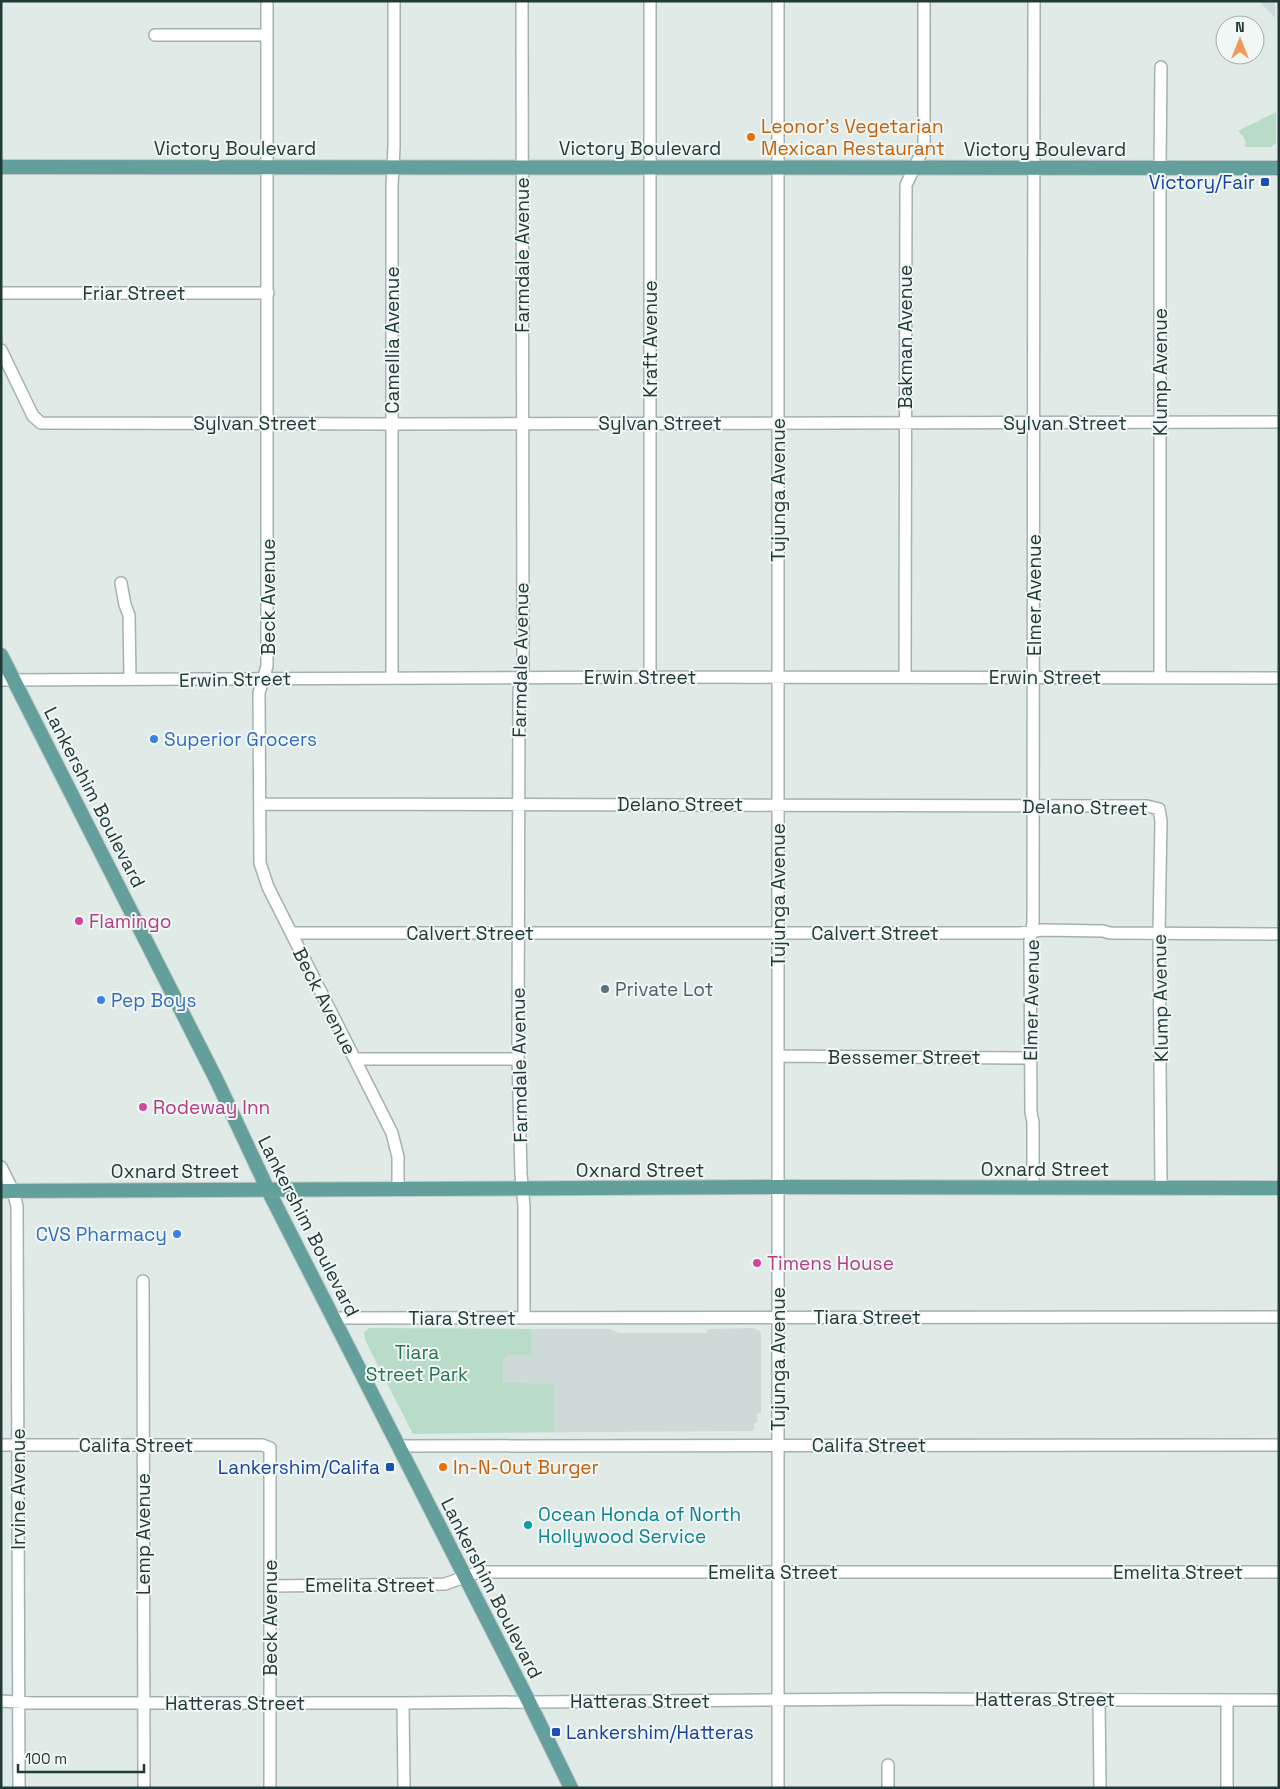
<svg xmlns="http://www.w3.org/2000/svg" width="1280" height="1789" viewBox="0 0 1280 1789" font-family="'Space Grotesk',sans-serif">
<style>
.built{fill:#cedad7}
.green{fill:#b8dcc8}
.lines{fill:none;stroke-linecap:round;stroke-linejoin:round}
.minor-casing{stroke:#a3b2b0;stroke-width:14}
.major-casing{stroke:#c1c8c7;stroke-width:16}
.minor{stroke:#fff;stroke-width:11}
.major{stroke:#64a09b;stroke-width:14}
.food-dot{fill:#e8710a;stroke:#f0f7f5;stroke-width:2}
.transit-dot{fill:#1a4fb4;stroke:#f0f7f5;stroke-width:2}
.shop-dot{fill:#3f7fe0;stroke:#f0f7f5;stroke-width:2}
.hotel-dot{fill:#d1479c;stroke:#f0f7f5;stroke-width:2}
.service-dot{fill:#5c6f8a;stroke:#f0f7f5;stroke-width:2}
.culture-dot{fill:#0f9aa8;stroke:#f0f7f5;stroke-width:2}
.labels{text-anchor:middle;stroke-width:4;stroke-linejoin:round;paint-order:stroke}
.food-label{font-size:19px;fill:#c56008;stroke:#f0f7f5;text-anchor:start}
.street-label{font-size:19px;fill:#213a38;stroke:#f0f7f5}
.transit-label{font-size:19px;fill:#164399;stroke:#f0f7f5;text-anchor:end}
.shop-label{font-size:19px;fill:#366cbe;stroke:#f0f7f5;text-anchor:start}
.hotel-label{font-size:19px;fill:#b23c85;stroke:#f0f7f5;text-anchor:start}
.service-label{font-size:19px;fill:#4e5e75;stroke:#f0f7f5;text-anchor:start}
.park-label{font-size:19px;fill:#2b7153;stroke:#f0f7f5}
.culture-label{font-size:19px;fill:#0d838f;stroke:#f0f7f5;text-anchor:start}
</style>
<rect width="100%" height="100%" fill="#e0ebe8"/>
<path class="built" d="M1259,1H1275V18Z
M754,1328L761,1332V1413H758L757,1423H754V1431L446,1433L507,1355H531V1329H610L619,1333H707V1329Z"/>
<path class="green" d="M1276,112V143L1271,147H1245C1247,139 1243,136 1238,131Z
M369,1328L531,1329V1355H507L503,1361V1383L554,1384V1432L413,1434L365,1340L364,1332Z"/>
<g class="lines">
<defs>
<path id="minor" d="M267,1V666L259,693L260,863L268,887L392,1133L398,1157V1190
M522,1L523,668L519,691L518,1059L521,1174L524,1206V1318
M650,1V677
M778,1V1788
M155,35H267
M1,293H268
M1,350L33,416L41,423L392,424L1279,422
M121,583L125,605L129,615L130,679
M905,677L906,185L924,147V1
M1160,677V167L1161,67
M392,678V186L394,147V1
M1,680L650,677L1279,678
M260,804L1147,806L1159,809L1161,821L1159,933L1161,1188
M291,933H1020L1042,930L1103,931L1110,933L1279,934
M778,1056L1030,1058
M355,1059H518
M1,1167L13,1191L17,1206L19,1788
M1033,1188V1122L1031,1112L1030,941L1033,922L1034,1
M143,1281L144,1788
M334,1318L1279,1317
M1,1445H262L270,1448V1788
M399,1446L1279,1445
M270,1586L445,1584L479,1572H1279
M1099,1699L1100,1788
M1,1701L32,1703H403L887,1699L1279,1700
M403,1703L404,1788
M888,1765V1788
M1227,1788V1700"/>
<path id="major" d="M1,167L1279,168
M1,655L217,1081L268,1190L529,1702L571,1788
M1,1191L777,1187L1279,1188"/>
</defs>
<use href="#minor" class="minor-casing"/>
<use href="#major" class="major-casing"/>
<use href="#minor" class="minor"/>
<use href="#major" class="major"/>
</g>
<g class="food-dot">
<circle cx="751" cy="137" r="5"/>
<circle cx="443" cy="1467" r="5"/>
</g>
<g class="transit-dot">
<rect x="1260" y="177" width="10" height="10" rx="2.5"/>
<rect x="385" y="1462" width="10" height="10" rx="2.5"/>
<rect x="551" y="1727" width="10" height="10" rx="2.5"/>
</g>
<g class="shop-dot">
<circle cx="154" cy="739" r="5"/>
<circle cx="101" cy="1000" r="5"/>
<circle cx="177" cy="1234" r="5"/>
</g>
<g class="hotel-dot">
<circle cx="79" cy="921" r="5"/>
<circle cx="143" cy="1107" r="5"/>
<circle cx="757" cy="1263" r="5"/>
</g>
<circle class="service-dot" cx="605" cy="989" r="5"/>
<circle class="culture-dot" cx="528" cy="1525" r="5"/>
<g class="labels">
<g class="food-label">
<text x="761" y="133">Leonor's Vegetarian<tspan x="761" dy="22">Mexican Restaurant</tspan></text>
<text x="453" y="1474">In-N-Out Burger</text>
</g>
<g class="street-label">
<text x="235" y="155">Victory Boulevard</text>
<text x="640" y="155">Victory Boulevard</text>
<text x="1045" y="156">Victory Boulevard</text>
<text transform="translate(522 255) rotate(-90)" y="7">Farmdale Avenue</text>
<text x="134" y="300">Friar Street</text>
<text transform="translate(905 337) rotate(-90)" y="7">Bakman Avenue</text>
<text transform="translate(650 339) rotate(-90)" y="7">Kraft Avenue</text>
<text transform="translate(392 340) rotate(-90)" y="7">Camellia Avenue</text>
<text transform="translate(1160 372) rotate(-90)" y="7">Klump Avenue</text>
<text x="255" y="430">Sylvan Street</text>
<text x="660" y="430">Sylvan Street</text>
<text x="1065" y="430">Sylvan Street</text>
<text transform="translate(778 490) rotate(-90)" y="7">Tujunga Avenue</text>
<text transform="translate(1034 595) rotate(-90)" y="7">Elmer Avenue</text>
<text transform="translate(268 597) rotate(-90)" y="7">Beck Avenue</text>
<text transform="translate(520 660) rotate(-89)" y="7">Farmdale Avenue</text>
<text x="640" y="684">Erwin Street</text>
<text x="1045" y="684">Erwin Street</text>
<text transform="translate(235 679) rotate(-1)" y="7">Erwin Street</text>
<text transform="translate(95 797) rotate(63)" y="7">Lankershim Boulevard</text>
<text x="680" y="811">Delano Street</text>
<text transform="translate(1085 807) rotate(1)" y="7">Delano Street</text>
<text transform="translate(778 895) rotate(-90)" y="7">Tujunga Avenue</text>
<text x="470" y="940">Calvert Street</text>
<text x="875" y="940">Calvert Street</text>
<text transform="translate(1160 998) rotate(-91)" y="7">Klump Avenue</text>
<text transform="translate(1031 1000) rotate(-89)" y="7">Elmer Avenue</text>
<text transform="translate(325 1001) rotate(63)" y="7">Beck Avenue</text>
<text x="904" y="1064">Bessemer Street</text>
<text transform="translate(519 1065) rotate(-91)" y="7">Farmdale Avenue</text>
<text x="1045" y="1176">Oxnard Street</text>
<text x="640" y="1177">Oxnard Street</text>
<text x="175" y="1178">Oxnard Street</text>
<text transform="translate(309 1226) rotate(63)" y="7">Lankershim Boulevard</text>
<text x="867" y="1324">Tiara Street</text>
<text x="462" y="1325">Tiara Street</text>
<text transform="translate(778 1359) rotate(-90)" y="7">Tujunga Avenue</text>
<text x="136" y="1452">Califa Street</text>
<text x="869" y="1452">Califa Street</text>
<text transform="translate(18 1489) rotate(-90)" y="7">Irvine Avenue</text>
<text transform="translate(143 1534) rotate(-90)" y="7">Lemp Avenue</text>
<text x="773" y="1579">Emelita Street</text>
<text x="1178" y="1579">Emelita Street</text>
<text x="370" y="1592">Emelita Street</text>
<text transform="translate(492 1588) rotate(63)" y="7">Lankershim Boulevard</text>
<text transform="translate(270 1618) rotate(-90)" y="7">Beck Avenue</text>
<text x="1045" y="1706">Hatteras Street</text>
<text x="640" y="1708">Hatteras Street</text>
<text x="235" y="1710">Hatteras Street</text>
</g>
<g class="transit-label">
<text x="1255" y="189">Victory/Fair</text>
<text x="380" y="1474">Lankershim/Califa</text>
<text x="566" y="1739" text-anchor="start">Lankershim/Hatteras</text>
</g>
<g class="shop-label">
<text x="164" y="746">Superior Grocers</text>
<text x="111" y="1007">Pep Boys</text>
<text x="167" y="1241" text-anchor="end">CVS Pharmacy</text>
</g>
<g class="hotel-label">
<text x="89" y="928">Flamingo</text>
<text x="153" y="1114">Rodeway Inn</text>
<text x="767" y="1270">Timens House</text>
</g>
<g class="service-label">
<text x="615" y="996">Private Lot</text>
</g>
<g class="park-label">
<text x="417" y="1359">Tiara<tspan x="417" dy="22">Street Park</tspan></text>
</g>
<g class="culture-label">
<text x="538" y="1521">Ocean Honda of North<tspan x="538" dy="22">Hollywood Service</tspan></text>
</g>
</g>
<rect width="1280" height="1789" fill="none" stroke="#213a38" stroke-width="5"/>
<g transform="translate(1240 40)"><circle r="24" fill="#f0f7f5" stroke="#9daba9"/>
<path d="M0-4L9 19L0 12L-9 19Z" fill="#f09958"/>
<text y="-8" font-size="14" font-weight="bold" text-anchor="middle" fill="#213a38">N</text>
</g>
<path d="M18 1764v8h126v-8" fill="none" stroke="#213a38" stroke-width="2.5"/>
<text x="25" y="1764" font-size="15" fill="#213a38" stroke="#f0f7f5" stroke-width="4" paint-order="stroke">100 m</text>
</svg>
